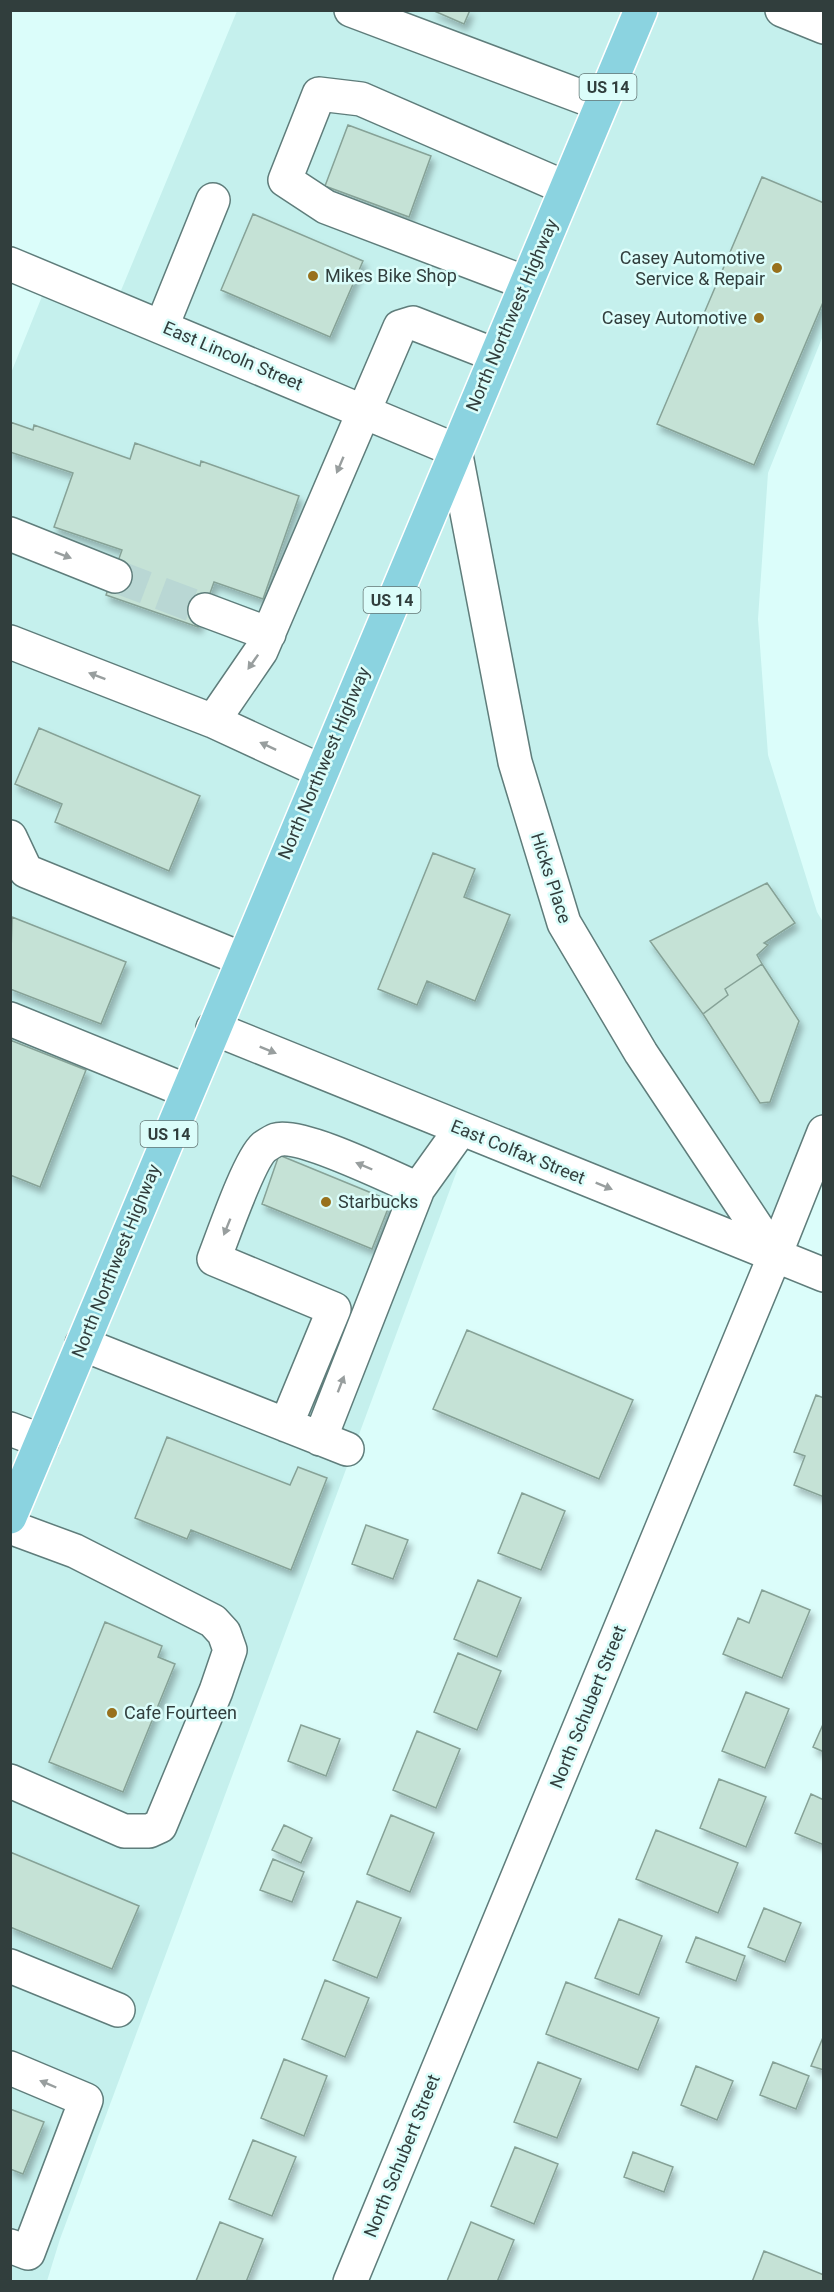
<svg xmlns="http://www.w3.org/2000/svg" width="834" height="2292" viewBox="0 0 834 2292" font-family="Roboto,sans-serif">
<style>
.built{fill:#c5f0ed}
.building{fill:#c5e2d6;stroke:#86a297;stroke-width:1.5;filter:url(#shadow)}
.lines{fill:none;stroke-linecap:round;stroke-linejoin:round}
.minor-tunnel{stroke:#b9d7d4;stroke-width:33;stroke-dasharray:33 16;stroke-linecap:butt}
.minor-casing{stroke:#5f7d7b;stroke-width:36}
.major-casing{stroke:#fff;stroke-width:36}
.minor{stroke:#fff;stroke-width:33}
.major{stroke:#8bd3e0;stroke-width:33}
.oneway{fill:#989e9e}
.poi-dot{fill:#98711d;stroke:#dbfdfa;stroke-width:2}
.labels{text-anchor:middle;stroke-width:5;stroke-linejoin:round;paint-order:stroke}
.shield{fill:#dbfdfa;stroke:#647776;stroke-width:1.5}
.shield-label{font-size:16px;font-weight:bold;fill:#313e3d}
.poi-label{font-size:18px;fill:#313e3d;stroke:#dbfdfa;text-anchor:start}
.street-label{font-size:18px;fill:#313e3d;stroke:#dbfdfa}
</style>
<defs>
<filter id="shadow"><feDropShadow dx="3.5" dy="6" stdDeviation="3" flood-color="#0004"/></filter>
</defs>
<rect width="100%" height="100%" fill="#dbfdfa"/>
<path class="built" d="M237,11H782L823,27L824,333L768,473L758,619L768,755L817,912L823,922V1132L775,1255L471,1133L60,2239L47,2281L11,2282V373L49,279L115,305Z"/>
<path class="building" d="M432,10H470L464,24Z
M348,125L431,156L409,217L325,186Z
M762,177L824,203V300L754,465L657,424Z
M253,214L363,261L330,337L221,290Z
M10,422L33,430L34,425L130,459L135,443L200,466L201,461L299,496L263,599L214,582L198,627L106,595L122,550L54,527L73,473L10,452Z
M39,728L200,796L169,871L55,822L62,804L15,784Z
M433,853L475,869L464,897L510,915L475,1001L427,981L417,1005L378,989Z
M767,883L795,923L764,943L768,945L757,955L762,964L725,989L728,995L703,1014L650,941Z
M12,917L126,962L101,1024L10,989Z
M762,964L799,1021L770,1102L760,1103L703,1014L728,995L725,989Z
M10,1040L86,1070L40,1187L10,1175Z
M279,1155L391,1201L372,1249L262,1204Z
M467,1330L633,1400L599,1479L433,1409Z
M816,1395L824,1398V1497L794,1485L805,1456L794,1452Z
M167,1437L290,1485L298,1467L327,1478L291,1570L191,1530L187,1539L135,1518Z
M522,1493L565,1511L541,1570L498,1553Z
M366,1525L408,1540L393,1579L352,1564Z
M478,1580L521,1598L497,1657L454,1639Z
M762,1590L810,1610L782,1678L723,1654L738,1618L749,1623Z
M105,1622L162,1646L158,1657L175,1664L123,1792L49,1762Z
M458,1653L501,1671L477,1730L434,1712Z
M746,1692L789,1709L765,1768L722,1751Z
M824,1722V1752L813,1747Z
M301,1725L340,1739L326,1776L288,1761Z
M417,1731L460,1749L436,1808L393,1790Z
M719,1779L766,1797L746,1847L700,1828Z
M811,1794L824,1800V1845L795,1833Z
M391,1815L434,1833L410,1892L367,1874Z
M284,1825L312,1838L301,1863L272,1850Z
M656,1830L738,1863L718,1913L636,1879Z
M10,1852L139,1906L112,1969L10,1927Z
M273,1859L304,1872L292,1902L260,1890Z
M357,1901L401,1918L377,1978L333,1960Z
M764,1908L801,1923L785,1962L748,1947Z
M619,1919L662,1936L639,1995L595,1978Z
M696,1937L745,1956L736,1981L686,1962Z
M325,1980L369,1998L345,2057L302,2039Z
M566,1982L659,2018L638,2070L546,2034Z
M824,2035V2070L811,2066Z
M284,2059L327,2076L304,2136L261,2118Z
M538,2062L581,2079L557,2138L514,2122Z
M773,2062L809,2076L796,2109L760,2095Z
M696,2066L733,2081L717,2120L681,2105Z
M10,2109L44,2122L23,2174L10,2169Z
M253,2140L296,2157L272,2216L229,2199Z
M515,2147L558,2164L534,2224L491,2206Z
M633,2152L673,2167L664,2192L624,2177Z
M220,2222L263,2239L246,2282L196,2281Z
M471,2222L514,2240L497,2282L447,2281Z
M764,2251L824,2275V2282H752Z"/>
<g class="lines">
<path class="minor-tunnel" d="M115,576L205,610"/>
<defs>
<path id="minor" d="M351,10L601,104
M782,10L824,27
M10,264L455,450L515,762L564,923L641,1053L775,1255
M526,283L326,207L285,180L319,94L361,99L566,188
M162,326L213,200
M10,534L115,576
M205,610L269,634
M10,642L213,721L261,651L400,327L413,323L495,355
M213,721L321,771
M10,837L26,871L242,959
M10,1019L187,1091
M213,1028L824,1275
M82,1344L347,1449
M286,1425L334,1309L214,1259C223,1236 249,1160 264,1147C267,1145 273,1141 276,1140C300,1132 392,1178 418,1189
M10,1429L42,1441
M320,1439L418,1189L461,1129
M10,1527L75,1551L213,1621L224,1633L230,1650L216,1691L160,1826L149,1831H124L10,1781
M10,1966L118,2010
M10,2068L86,2100L28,2253L10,2246
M350,2282L775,1255L824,1132"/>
<path id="major" d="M10,1517L641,10"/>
</defs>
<use href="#minor" class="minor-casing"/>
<use href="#major" class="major-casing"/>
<use href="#minor" class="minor"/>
<use href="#major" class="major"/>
</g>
<defs><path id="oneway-solid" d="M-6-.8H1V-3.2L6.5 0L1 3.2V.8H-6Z" transform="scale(1.5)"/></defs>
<g class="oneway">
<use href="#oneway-solid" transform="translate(340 465) rotate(113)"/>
<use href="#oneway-solid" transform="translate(63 555) rotate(21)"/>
<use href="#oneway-solid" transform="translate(253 662) rotate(125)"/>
<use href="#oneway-solid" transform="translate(97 676) rotate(-159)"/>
<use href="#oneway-solid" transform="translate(268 746) rotate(-155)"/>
<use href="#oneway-solid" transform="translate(268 1050) rotate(22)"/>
<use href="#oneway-solid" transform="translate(364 1166) rotate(-157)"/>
<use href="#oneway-solid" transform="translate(604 1186) rotate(22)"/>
<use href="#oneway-solid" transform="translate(227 1227) rotate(112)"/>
<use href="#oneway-solid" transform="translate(341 1384) rotate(-69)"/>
<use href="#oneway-solid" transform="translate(48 2084) rotate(-157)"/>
</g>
<g class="poi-dot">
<circle cx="777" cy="268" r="6"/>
<circle cx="313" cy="276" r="6"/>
<circle cx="759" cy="318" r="6"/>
<circle cx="326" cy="1202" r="6"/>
<circle cx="112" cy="1713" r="6"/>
</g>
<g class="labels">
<g class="shield">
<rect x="579.5" y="74" width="57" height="26" rx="4.5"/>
<rect x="363.5" y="587" width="57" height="26" rx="4.5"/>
<rect x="140.5" y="1121" width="57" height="26" rx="4.5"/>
</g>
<g class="shield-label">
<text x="608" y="93">US 14</text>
<text x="392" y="606">US 14</text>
<text x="169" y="1140">US 14</text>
</g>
<g class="poi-label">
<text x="765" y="264" text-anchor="end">Casey Automotive<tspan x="765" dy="21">Service &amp; Repair</tspan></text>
<text x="325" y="282">Mikes Bike Shop</text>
<text x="747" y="324" text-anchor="end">Casey Automotive</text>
<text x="338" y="1208">Starbucks</text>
<text x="124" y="1719">Cafe Fourteen</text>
</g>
<g class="street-label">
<text transform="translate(512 315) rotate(-67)" y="6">North Northwest Highway</text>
<text transform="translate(233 356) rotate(23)" y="6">East Lincoln Street</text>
<text transform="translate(324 763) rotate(-67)" y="6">North Northwest Highway</text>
<text transform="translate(551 878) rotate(72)" y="6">Hicks Place</text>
<text transform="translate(518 1152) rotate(22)" y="6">East Colfax Street</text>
<text transform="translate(116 1261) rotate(-68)" y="6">North Northwest Highway</text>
<text transform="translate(588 1707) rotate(-68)" y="6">North Schubert Street</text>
<text transform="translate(402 2156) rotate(-68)" y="6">North Schubert Street</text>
</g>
</g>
<rect width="834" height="2292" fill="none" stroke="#313e3d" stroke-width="24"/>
</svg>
